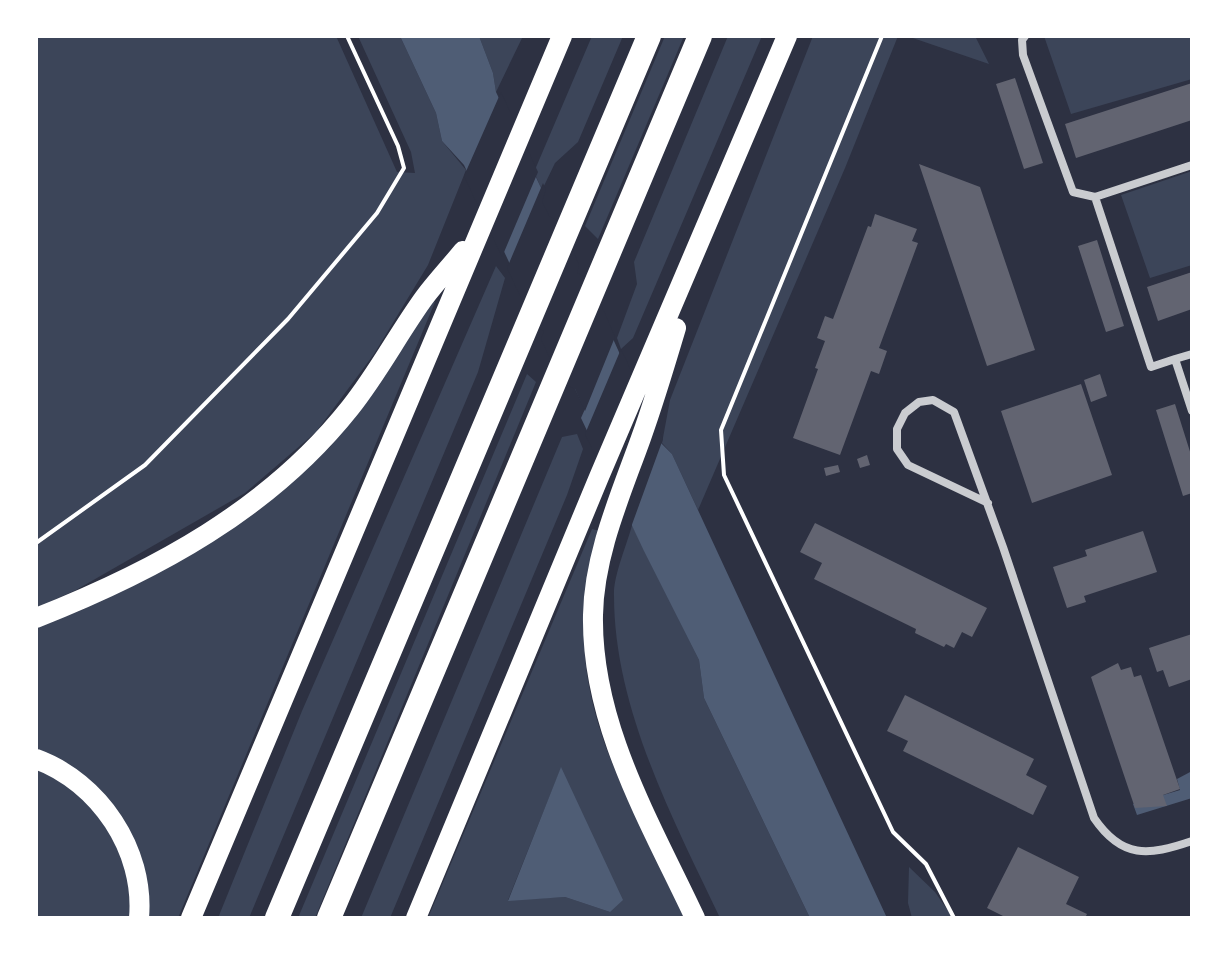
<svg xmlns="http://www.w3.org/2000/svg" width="1228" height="954" viewBox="0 0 1228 954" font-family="Inter,sans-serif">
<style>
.green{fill:#3c4559;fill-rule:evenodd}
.water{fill:#4f5d75}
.pier{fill:#2d3142}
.building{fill:#626471}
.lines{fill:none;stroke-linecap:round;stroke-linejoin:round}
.path{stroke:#fff;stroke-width:4}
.minor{stroke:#caccd0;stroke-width:8}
.trunk{stroke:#fff;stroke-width:20}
.motorway{stroke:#fff;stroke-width:24}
</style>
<rect width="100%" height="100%" fill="#2d3142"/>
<path class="green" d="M36,36H336L397,172L415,173L411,152L358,36H400L436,113L442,141L466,170L428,265L374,354L316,432L245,493L76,590L36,608Z
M479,36H523L496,92L493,73Z
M592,36H623L578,142L555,163L542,190L534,172Z
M665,36H684L598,239L585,226Z
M728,36H762L633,338L621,349L617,338L637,284L634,262Z
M813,36H898L845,168L698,510L672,454L662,443L670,400Z
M907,36H975L989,64Z
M1044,36H1192V79L1071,114Z
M1192,171V265L1150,278L1121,195Z
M496,266L505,278L478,372L249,918H218L302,711Z
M430,299L435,302L178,918H146L131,838L36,751V628L84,609L168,565L257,512L330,447L389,369Z
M527,374L536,382L315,918H298Z
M577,434L583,449L567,495L390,918H361L562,437Z
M632,525L699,660L704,698L810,918H720C673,819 614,708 614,596C613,576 627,545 632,525Z
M592,529L600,531C592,565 583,598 584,633C584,736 644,829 688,918H428ZM561,768L610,912L565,897L508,900Z
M36,768C79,788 118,825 129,874C132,887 130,904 131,918H36Z
M909,867L935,892L953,918H912L908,903Z"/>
<path class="water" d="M400,36H479L493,73L496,92L542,190L539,196L572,275L587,281L659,441L672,454L887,918H810L704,698L699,660L644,551L581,418L585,409L546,330L539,327L464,165L442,141L436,113Z
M561,767L623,900L610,912L565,897L508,901Z
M1192,771V798L1137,815L1133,804L1180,790L1177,779Z"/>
<path class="pier" d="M501,92L538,172L502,257L464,176Z
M543,183L546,190L542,201L549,216L561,222L579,265L577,273L590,279L615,337L585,411L575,389L561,383L541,339L544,331L534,326L507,268Z
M621,349L663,439L630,530L585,434Z"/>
<path class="building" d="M1015,78L1043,163L1024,169L996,84Z
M1192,83V120L1076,158L1065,124Z
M919,164L980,187L1035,350L987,366Z
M875,214L917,229L912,241L918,243L879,348L887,351L879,374L871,371L840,455L793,438L818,369L815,368L825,341L817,338L825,316L833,319L868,226L871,227Z
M1097,240L1124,326L1106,332L1078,246Z
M1192,272V309L1158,321L1147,287Z
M1100,374L1107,396L1091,402L1084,380Z
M1081,384L1112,475L1032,503L1001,411Z
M1175,404L1192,458V493L1183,496L1156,410Z
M867,455L870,465L860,468L857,459Z
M838,465L840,472L826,476L824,468Z
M815,523L987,608L972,637L962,632L954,648L946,644L944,647L915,633L916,629L814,579L822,563L800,552Z
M1143,531L1157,572L1084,596L1086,602L1067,608L1053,567L1087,556L1085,550Z
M1192,634V679L1169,687L1163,670L1157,672L1149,648Z
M1118,663L1121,670L1131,667L1134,677L1141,675L1180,789L1163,795L1167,806L1135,808L1091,677Z
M905,695L1034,759L1026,775L1047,786L1033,815L903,751L908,741L887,731Z
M1018,847L1079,877L1066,904L1087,914L1085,918H1007L987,908Z"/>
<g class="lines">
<path class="path" d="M882,36L721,430L724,475L893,832L926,864L954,918
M36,543L145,465L288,319L377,213L404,168L398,146L347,36"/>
<path class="minor" d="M1025,36L1022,40L1023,55L1073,192L1095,197L1151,367L1175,359L1192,411
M1095,197L1192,165
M1175,359L1192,354
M988,503L908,465L897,449V429L905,413L919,402L933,400L954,412L1003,547L1094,818C1122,859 1148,856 1192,841"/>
<path class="trunk" d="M676,328C665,365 654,402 641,438C621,494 594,554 593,615C591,724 650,822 695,918
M36,618C155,571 269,510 350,408C378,373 398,334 424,298C436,282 450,267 463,251
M36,759C99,782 145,850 139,918
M191,918L562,36
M416,918L599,477L787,36"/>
<path class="motorway" d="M277,918L649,36
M329,918L700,36"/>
</g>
<rect width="1228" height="954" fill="none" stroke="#ffffff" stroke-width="76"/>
</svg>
